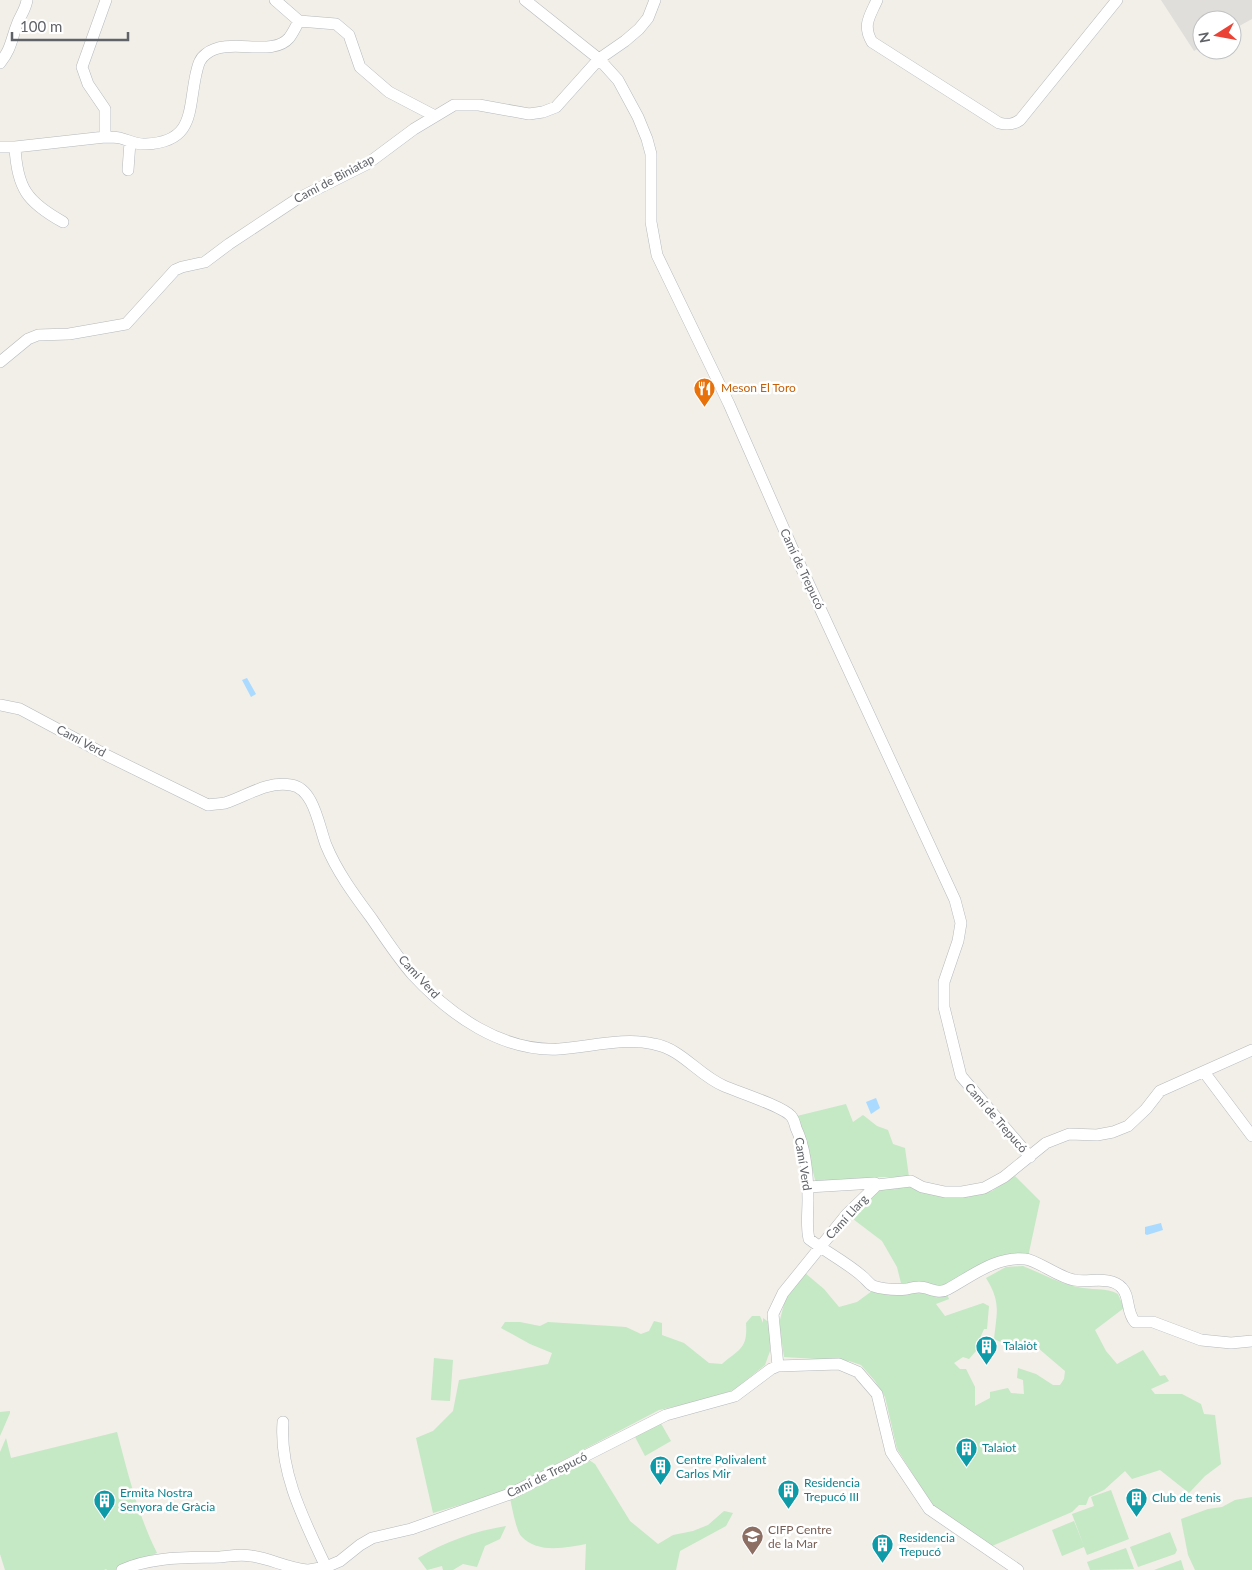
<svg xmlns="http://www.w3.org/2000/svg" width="1252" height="1570" viewBox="0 0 1252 1570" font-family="Lato,sans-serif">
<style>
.industrial{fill:#e0deda}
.green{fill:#c5e8c5}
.water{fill:#aadaff}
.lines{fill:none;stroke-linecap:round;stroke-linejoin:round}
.minor-casing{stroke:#b5b8bc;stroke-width:12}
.minor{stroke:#fff;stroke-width:11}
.labels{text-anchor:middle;stroke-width:5;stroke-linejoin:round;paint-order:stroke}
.street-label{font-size:12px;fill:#5f6368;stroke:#fff}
.food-label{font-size:12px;fill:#c56008;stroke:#fff;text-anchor:start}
.culture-label{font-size:12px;fill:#0d838f;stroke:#fff;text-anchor:start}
.education-label{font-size:12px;fill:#785e54;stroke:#fff;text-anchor:start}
</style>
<rect width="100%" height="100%" fill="#f1efe8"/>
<path class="industrial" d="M1161,0H1252V19L1232,30V20H1202V46L1194,51Z"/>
<path class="green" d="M846,1104L853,1122L863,1115L877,1126L888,1130L893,1144L905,1148L909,1177H881L816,1183L797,1116Z
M1015,1176L1040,1201L1028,1257L942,1287L901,1283L897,1267L882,1241L853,1219L880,1189L912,1186L958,1197L992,1191Z
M1023,1266C1043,1274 1062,1285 1083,1288C1096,1290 1107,1288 1118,1294L1124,1308L1095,1330L1106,1351L1117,1364L1143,1350L1160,1376L1165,1375L1169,1381L1151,1389L1155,1394H1182L1201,1404L1204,1414L1215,1415L1221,1464L1205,1476L1189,1493L1160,1470L1132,1479L1125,1471L1104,1490L1089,1497L1086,1505H1079L1072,1512L992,1546L934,1508L897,1449L885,1397L875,1381L861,1365L849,1361L784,1357L779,1324L785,1300L805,1273L824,1289L839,1307L857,1302L872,1291L946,1292L949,1299L936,1304L945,1316L983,1303L989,1306L987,1329H984L980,1338L983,1343L969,1359L963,1357L954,1363L960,1369H966L975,1387V1406L990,1398V1392L1008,1388L1011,1393L1024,1394L1023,1380L1017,1378L1018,1368L1036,1374L1053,1385H1060L1064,1379L1065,1371L1038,1348L1015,1343L1012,1347L994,1339C997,1312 1001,1302 986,1278L1006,1267Z
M752,1316H760L763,1323V1318L770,1323V1351L765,1365L734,1390L695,1402L659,1410L503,1492L433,1513L416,1438L433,1431L453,1411L459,1380L548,1364L552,1353L530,1344L501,1328L505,1322H520L540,1326L548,1322L626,1327L641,1334L649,1331L654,1321L662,1323V1335L684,1343L709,1363L722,1364C740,1349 748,1348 746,1323Z
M434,1358L453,1360L450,1401L431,1400Z
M10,1411V1413L0,1436V1412Z
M659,1420L671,1441L645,1456L634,1435Z
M117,1432C128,1474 138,1515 157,1553L116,1570H107L106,1569L104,1570H5L0,1554V1452L6,1438L11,1458Z
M586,1458L595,1464L630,1521L658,1544L673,1535L693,1531L708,1525L724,1511L733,1513L726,1526L680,1551L676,1570H585L586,1544C565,1548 538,1554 521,1536C516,1530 512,1507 510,1498Z
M1111,1490L1129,1539L1087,1555L1084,1547L1062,1556L1052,1530L1074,1521L1084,1546L1072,1514L1094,1506L1091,1497Z
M1252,1497V1570H1195L1188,1555L1181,1519L1208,1509L1222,1507L1235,1500Z
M506,1526L500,1539L485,1546L477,1567L463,1564L453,1570H443L442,1566L427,1570L418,1558C444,1542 475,1531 506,1526Z
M1170,1532L1177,1550L1175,1554L1138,1567L1130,1547Z
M1126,1548L1134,1569L1090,1570L1087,1562Z
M1181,1560L1184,1570H1154Z"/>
<path class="water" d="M247,678L256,694L251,697L242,680Z
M876,1098L880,1108L871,1114L866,1102Z
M1161,1223L1163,1230L1147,1235L1145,1234V1227Z"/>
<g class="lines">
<defs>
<path id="minor" d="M275,0L299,21
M525,0L599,59L618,80L638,117L647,139L651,154V222L657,255L729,404L794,552L955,900L961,923L958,941L944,982V1007L961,1076L1030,1157
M877,0C870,16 862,25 872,42L999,123C1007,125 1013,125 1020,120L1117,0
M0,63C12,48 11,39 18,22C21,15 26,8 27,0
M105,137V109L88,84L82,67L106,0
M0,147H15L105,137C110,137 116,137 120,138C129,140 135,145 146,144C195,142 188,110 196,74C198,66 199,59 206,54C228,36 272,58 289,38C293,33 296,26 299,21L336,24L349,35L360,67L389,92L435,116
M15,147C17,188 27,202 63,222
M128,170L130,142
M0,362L28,339L38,335L69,334L126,324L175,270L182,267L205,262L229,244L297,199L367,164L414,129L454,105H479L529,114L543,112L556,107L599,59L625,41L639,29L648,18L655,0
M0,705L20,709L108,756L208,805C213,804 220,804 225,803C247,796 266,781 291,785C314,788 319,827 326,845C337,872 355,896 372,919C385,938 398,958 413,975C450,1015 502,1052 559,1049C590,1047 623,1037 654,1044C682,1049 698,1075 724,1086C738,1092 782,1106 791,1116C793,1118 795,1124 796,1128C806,1149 808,1176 808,1200C808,1213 806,1226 809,1239C826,1252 846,1262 862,1276C866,1279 869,1284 873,1286C883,1289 897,1290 907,1289C911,1288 915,1287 919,1287C929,1287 938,1295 948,1289C972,1276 996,1256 1025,1259C1037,1260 1058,1277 1074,1280C1088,1283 1111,1275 1122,1288C1130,1296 1126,1312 1135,1322H1153L1201,1340L1231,1343L1252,1341
M1204,1072L1252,1136
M808,1187L875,1183L877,1185
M778,1366L773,1314L783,1293L847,1214L877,1185L911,1181L922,1187L945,1192H962L984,1188L1004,1177L1046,1143L1069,1134L1097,1135L1113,1132L1128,1126L1146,1109L1160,1091L1252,1050
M283,1422C279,1473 305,1522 326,1567
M122,1570C152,1556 188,1558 220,1557C230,1556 241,1554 251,1556C269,1558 287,1568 307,1570
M309,1570L326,1567L340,1561L360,1545L372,1538L411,1529L510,1494L666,1415L735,1396L771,1369L778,1366L839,1364L858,1372L877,1394L891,1452L929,1509L1018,1570"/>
</defs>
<use href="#minor" class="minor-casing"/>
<use href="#minor" class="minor"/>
</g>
<defs>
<symbol id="restaurant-pin" viewBox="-11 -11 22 30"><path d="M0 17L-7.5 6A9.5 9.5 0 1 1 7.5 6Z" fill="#e8710a" stroke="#fff"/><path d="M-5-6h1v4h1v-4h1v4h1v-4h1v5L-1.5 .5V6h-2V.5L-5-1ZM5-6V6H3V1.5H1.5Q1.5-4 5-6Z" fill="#fff"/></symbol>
<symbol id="building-pin" viewBox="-11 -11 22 30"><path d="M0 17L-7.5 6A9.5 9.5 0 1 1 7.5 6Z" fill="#0f9aa8" stroke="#fff"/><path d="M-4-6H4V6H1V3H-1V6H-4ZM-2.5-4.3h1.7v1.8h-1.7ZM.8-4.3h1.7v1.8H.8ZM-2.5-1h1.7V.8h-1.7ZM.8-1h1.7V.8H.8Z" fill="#fff"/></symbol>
<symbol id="university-pin" viewBox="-11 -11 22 30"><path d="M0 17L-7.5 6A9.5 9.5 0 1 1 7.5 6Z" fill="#8d6e63" stroke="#fff"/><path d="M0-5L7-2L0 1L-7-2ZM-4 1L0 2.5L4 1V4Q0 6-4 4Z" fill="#fff"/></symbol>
</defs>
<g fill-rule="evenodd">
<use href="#restaurant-pin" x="692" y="376" width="25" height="34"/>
<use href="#building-pin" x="974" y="1334" width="25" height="34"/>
<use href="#building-pin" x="954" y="1436" width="25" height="34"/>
<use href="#building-pin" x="648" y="1454" width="25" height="34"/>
<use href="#building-pin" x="776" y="1478" width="25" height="34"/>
<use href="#building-pin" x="1124" y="1486" width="25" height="34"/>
<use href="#building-pin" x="92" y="1488" width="25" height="34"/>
<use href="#university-pin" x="740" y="1524" width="25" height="34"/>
<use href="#building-pin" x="870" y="1532" width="25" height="34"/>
</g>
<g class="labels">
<g class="street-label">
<text transform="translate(334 179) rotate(-28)" y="4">Camí de Biniatap</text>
<text transform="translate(802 569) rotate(65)" y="4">Camí de Trepucó</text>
<text transform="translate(81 741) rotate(28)" y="4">Camí Verd</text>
<text transform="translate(419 977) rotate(47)" y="4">Camí Verd</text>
<text transform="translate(996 1118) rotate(49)" y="4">Camí de Trepucó</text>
<text transform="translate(803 1164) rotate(81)" y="4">Camí Verd</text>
<text transform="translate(847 1217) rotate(-47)" y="4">Camí Llarg</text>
<text transform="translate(547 1475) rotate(-26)" y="4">Camí de Trepucó</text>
</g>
<g class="food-label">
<text x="721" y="392">Meson El Toro</text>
</g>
<g class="culture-label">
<text x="1003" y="1350">Talaiòt</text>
<text x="982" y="1452">Talaiot</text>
<text x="676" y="1464">Centre Polivalent<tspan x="676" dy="14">Carlos Mir</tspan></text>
<text x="804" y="1487">Residencia<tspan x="804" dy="14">Trepucó III</tspan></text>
<text x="120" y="1497">Ermita Nostra<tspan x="120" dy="14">Senyora de Gràcia</tspan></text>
<text x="1152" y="1502">Club de tenis</text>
<text x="899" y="1542">Residencia<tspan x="899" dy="14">Trepucó</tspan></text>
</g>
<g class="education-label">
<text x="768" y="1534">CIFP Centre<tspan x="768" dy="14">de la Mar</tspan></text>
</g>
</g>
<g transform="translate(1217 35) rotate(259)"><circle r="24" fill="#ffffff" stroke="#bfc1c3"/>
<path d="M0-4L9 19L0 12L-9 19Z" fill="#ea4335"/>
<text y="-8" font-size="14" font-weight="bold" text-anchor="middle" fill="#5f6368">N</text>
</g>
<path d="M12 32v8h116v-8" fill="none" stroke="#5f6368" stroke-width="2.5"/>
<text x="20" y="32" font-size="15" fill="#5f6368" stroke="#ffffff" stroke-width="4" paint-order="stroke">100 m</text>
</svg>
